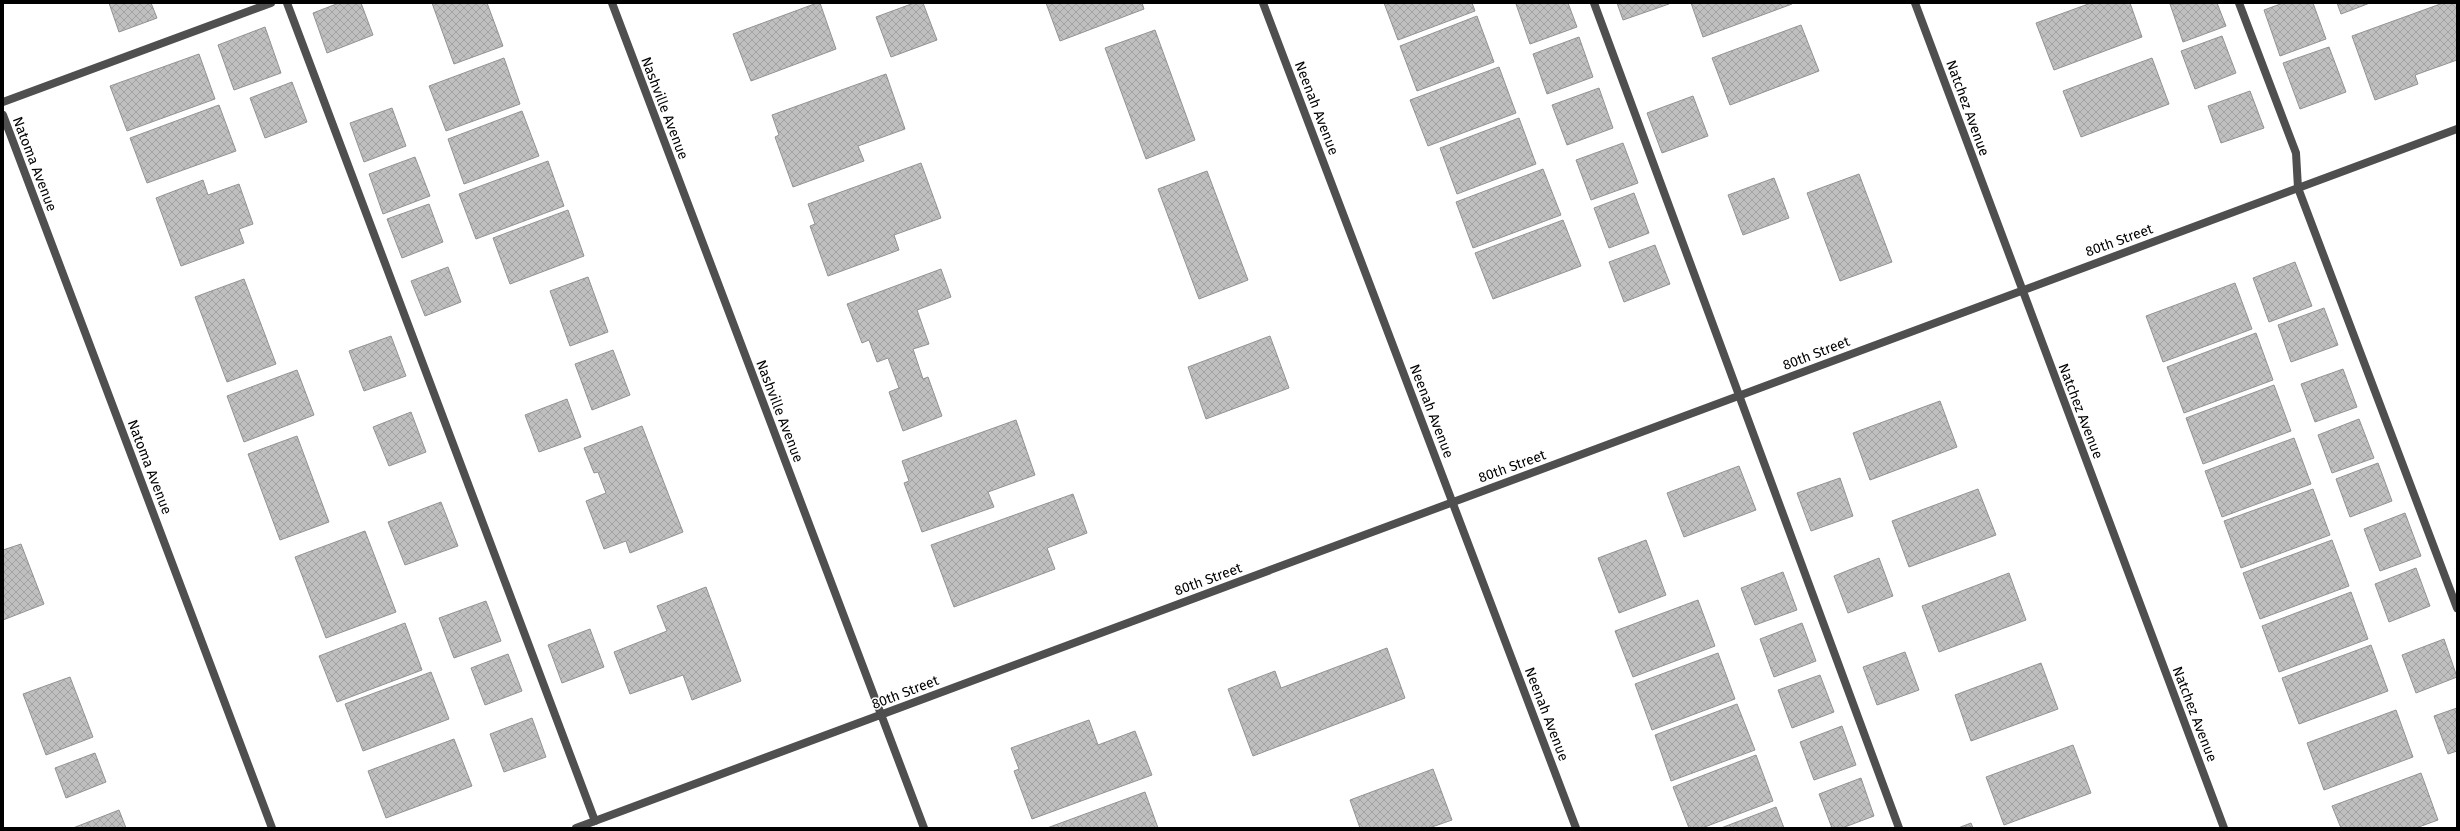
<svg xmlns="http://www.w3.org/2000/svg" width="2460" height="831" viewBox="0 0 2460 831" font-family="'Fira Sans',sans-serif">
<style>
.building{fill:url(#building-cross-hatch);stroke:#939393}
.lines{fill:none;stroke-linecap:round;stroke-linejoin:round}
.lane{stroke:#4f4f4f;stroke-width:8}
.street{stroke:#4f4f4f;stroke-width:8}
.labels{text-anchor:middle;stroke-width:3;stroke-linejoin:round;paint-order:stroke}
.street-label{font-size:14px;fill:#000;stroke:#fff}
</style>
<defs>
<pattern id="building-cross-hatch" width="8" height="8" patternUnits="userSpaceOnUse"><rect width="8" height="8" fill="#bfbfbf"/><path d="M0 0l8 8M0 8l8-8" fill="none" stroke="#a2a2a2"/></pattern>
</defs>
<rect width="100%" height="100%" fill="#fff"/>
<path class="building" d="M109,3H151L157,18L119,32Z
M339,3H361L373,35L327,53L313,13Z
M432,3H487L503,46L454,64Z
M817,3H820L836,49L751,81L733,34Z
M914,3H923L937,40L891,57L876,17Z
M1046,3H1142L1144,9L1060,41Z
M1384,3H1472L1475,11L1398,40Z
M1519,3H1568L1577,27L1530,44L1516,4Z
M1617,3H1669V4L1623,20Z
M1691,3H1792V4L1703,37Z
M2091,3H2130L2142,37L2054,70L2036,23Z
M2217,3L2226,26L2183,42L2170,4Z
M2283,3H2313L2326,39L2280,56L2264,10Z
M2337,3H2370L2341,14Z
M2443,3H2457V60L2415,75L2418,84L2375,100L2352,36Z
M1477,16L1494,62L1417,91L1400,46Z
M1801,25L1819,71L1730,105L1712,58Z
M265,27L281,73L234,90L218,45Z
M1155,30L1195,140L1146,159L1105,48Z
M2222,36L2236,73L2195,89L2181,51Z
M1579,37L1593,77L1547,94L1533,54Z
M2329,47L2346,92L2300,109L2283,63Z
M199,54L215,99L127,131L110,86Z
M504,58L520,104L446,131L429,86Z
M2152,58L2169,104L2081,137L2063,91Z
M1499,67L1516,113L1428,146L1410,100Z
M886,74L905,129L858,146L864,161L793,187L775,137L779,135L772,115Z
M292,82L307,122L265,138L250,98Z
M1599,88L1613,128L1567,145L1552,105Z
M2250,91L2264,128L2221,143L2208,106Z
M1693,96L1708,136L1662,153L1647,113Z
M219,105L236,151L147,183L130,138Z
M392,108L406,146L364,162L350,123Z
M522,111L539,156L464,184L448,139Z
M1519,118L1536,164L1457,194L1440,148Z
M1623,143L1638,183L1591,200L1576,160Z
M415,157L430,196L383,214L369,174Z
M548,161L564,206L476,239L459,194Z
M921,163L941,218L894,235L899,250L828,276L810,226L815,224L808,204Z
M1543,169L1561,215L1473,248L1456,202Z
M1207,171L1248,280L1199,299L1158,189Z
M1859,174L1892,262L1840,281L1807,193Z
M1774,178L1789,218L1743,235L1728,195Z
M203,180L208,195L239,184L253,224L239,229L244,243L181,266L156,198Z
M1634,193L1649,233L1609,248L1594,208Z
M429,204L443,242L402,258L387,219Z
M568,210L584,256L510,284L493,238Z
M1563,220L1581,266L1493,299L1475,253Z
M1655,245L1670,284L1624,302L1609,262Z
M2295,262L2312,306L2269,322L2253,278Z
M448,267L461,302L425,316L411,281Z
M941,269L951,297L917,310L929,344L913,349L923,379L928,377L942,416L903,431L889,392L899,388L888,358L877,362L869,340L862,343L847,304Z
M588,277L608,332L570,346L550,291Z
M244,279L276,364L227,382L195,297Z
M2235,283L2252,329L2163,362L2146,316Z
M2324,308L2338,345L2291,362L2278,325Z
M2256,333L2273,380L2184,413L2167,367Z
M391,336L406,376L364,391L349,351Z
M1270,336L1289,388L1206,419L1188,367Z
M613,350L630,395L592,410L575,364Z
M2343,369L2357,407L2315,422L2301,384Z
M297,370L314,415L244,442L227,396Z
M2274,385L2291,431L2203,464L2186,418Z
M567,399L581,437L539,452L525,415Z
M1940,401L1957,447L1870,480L1853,433Z
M411,412L426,452L389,466L373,427Z
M2359,419L2374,458L2332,473L2318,435Z
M1016,420L1035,475L988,492L994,507L922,532L904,483L909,481L902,461Z
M642,426L683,532L630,553L626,541L604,549L586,501L606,493L598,472L594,473L584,448Z
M297,436L329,522L280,540L248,454Z
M2294,438L2311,484L2222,517L2205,471Z
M2378,463L2392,501L2350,517L2336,479Z
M1739,466L1756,510L1684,537L1667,493Z
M1840,478L1853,516L1811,531L1797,493Z
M1978,489L1996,535L1909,567L1892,521Z
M2313,489L2330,535L2241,568L2224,521Z
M1073,494L1087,533L1047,548L1055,569L954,607L931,545Z
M441,502L458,546L405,565L388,522Z
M2405,513L2421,556L2380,571L2364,529Z
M365,531L396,612L326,638L295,557Z
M1646,540L1666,595L1619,613L1598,558Z
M2332,540L2349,586L2260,619L2243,573Z
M21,544L44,604L3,620V550Z
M1879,558L1893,596L1848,613L1834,576Z
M2416,568L2430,606L2389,622L2375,584Z
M1783,572L1797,610L1755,625L1741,588Z
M2009,573L2026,620L1939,652L1922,606Z
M706,587L741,681L692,700L683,675L630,694L614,652L667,631L657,606Z
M2351,592L2368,639L2279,672L2262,626Z
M1698,600L1715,646L1633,677L1615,631Z
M486,601L501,641L454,658L439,618Z
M405,623L422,670L337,702L319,656Z
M1802,623L1816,661L1774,677L1760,639Z
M590,629L604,667L562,683L548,645Z
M2444,639L2457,677L2416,693L2402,655Z
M2371,645L2388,691L2299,724L2282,678Z
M1387,648L1405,698L1253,756L1228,689L1275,671L1281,688Z
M1905,652L1919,690L1877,705L1863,667Z
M1718,653L1735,699L1652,730L1635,684Z
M508,654L522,691L485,705L471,668Z
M2041,663L2058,709L1971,741L1955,695Z
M431,672L449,719L363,751L345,704Z
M1820,675L1834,712L1792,728L1778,690Z
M70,677L93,737L46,755L23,694Z
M1737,704L1755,750L1671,781L1655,735Z
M2457,708V751L2448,754L2434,716Z
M2396,710L2413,757L2324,790L2307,743Z
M532,718L546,757L504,772L490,734Z
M1089,720L1098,745L1135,731L1152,775L1032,819L1014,771L1019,769L1011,748Z
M1842,726L1856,765L1814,780L1800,742Z
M454,739L472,786L386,818L368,771Z
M2073,745L2091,793L2004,825L1986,777Z
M95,753L106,782L66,798L55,768Z
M1756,755L1773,801L1702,828H1689L1673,787Z
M1433,769L1452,820L1429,828H1360L1350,800Z
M2421,773L2438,820L2416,828H2341L2332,806Z
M1861,778L1874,816L1842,828H1832L1819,794Z
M1145,792L1158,828H1047Z
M1776,807L1784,828H1721Z
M119,810L126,828H73Z
M1971,823L1973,828H1958Z"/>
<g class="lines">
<path class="lane" d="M287,3L595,821
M1594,3L1899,828
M2239,3L2296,153L2298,188L2457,608
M3,102L271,3"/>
<path class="street" d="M612,3L924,828
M1263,3L1576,828
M1915,3L2224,828
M3,115L272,828
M576,828L2457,129"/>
</g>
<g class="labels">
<g class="street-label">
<text transform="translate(665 108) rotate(69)" y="5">Nashville Avenue</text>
<text transform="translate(1317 108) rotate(69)" y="5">Neenah Avenue</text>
<text transform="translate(1968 108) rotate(70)" y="5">Natchez Avenue</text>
<text transform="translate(35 164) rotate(69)" y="5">Natoma Avenue</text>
<text transform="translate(2119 240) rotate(-20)" y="5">80th Street</text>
<text transform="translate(1816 353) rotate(-21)" y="5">80th Street</text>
<text transform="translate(780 411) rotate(69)" y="5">Nashville Avenue</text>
<text transform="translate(1432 411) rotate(69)" y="5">Neenah Avenue</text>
<text transform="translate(2081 411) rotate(69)" y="5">Natchez Avenue</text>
<text transform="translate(1512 466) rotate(-20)" y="5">80th Street</text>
<text transform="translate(150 467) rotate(69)" y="5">Natoma Avenue</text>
<text transform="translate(1208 579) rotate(-20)" y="5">80th Street</text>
<text transform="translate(905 692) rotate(-21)" y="5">80th Street</text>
<text transform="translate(1547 714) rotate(69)" y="5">Neenah Avenue</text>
<text transform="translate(2195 714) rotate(69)" y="5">Natchez Avenue</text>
</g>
</g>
<rect width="2460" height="831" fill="none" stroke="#000000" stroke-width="8"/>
</svg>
